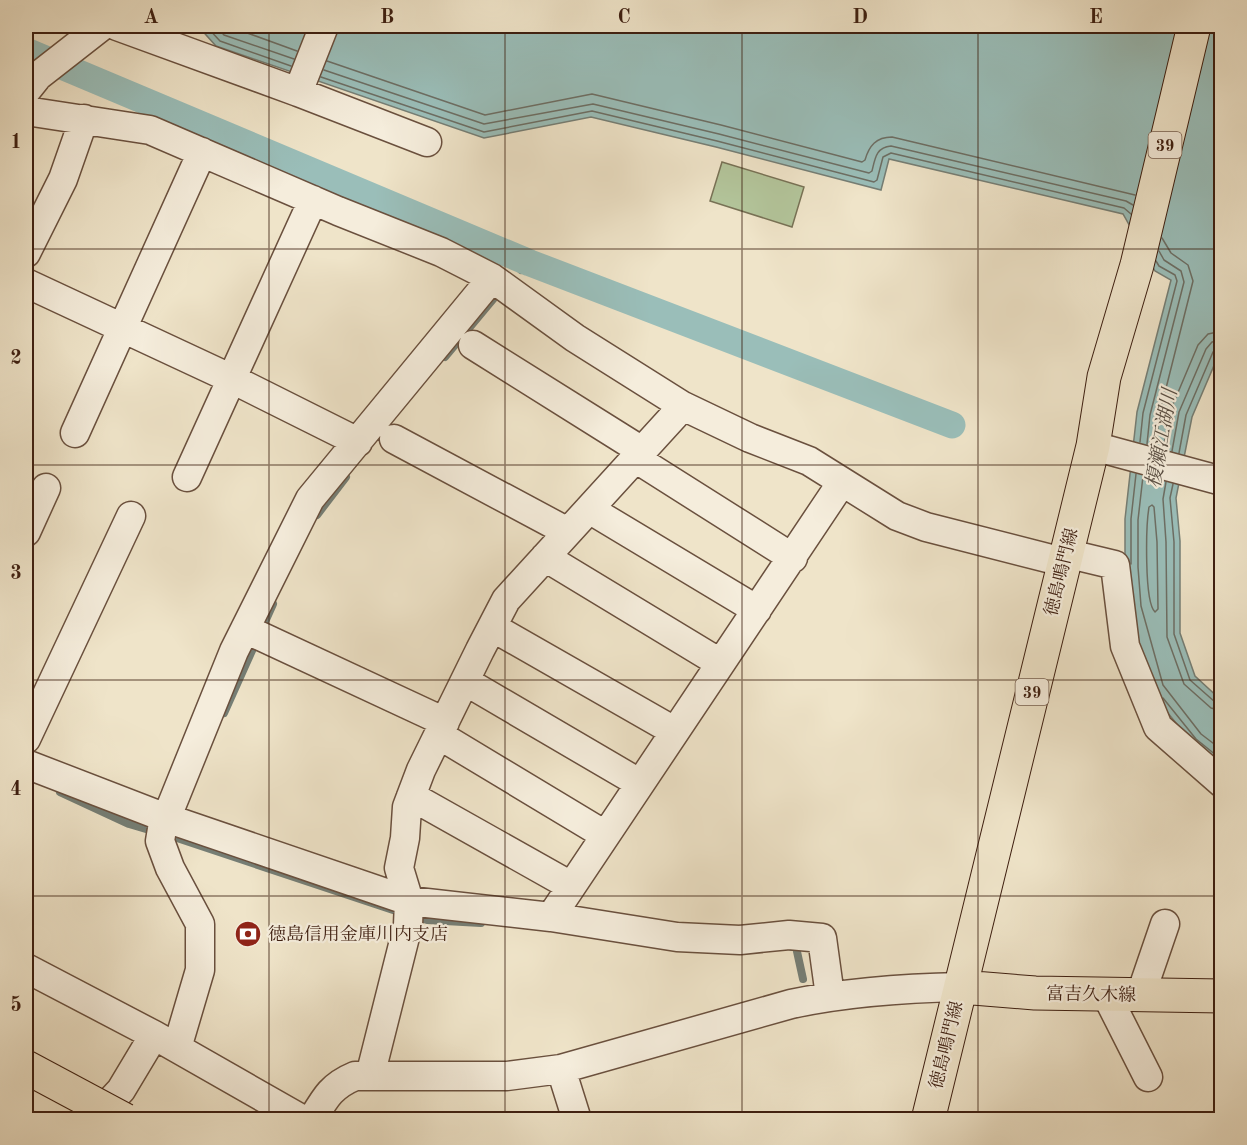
<svg xmlns="http://www.w3.org/2000/svg" width="1247" height="1145" viewBox="0 0 1247 1145" font-family="'Old Standard TT','Noto Serif JP',serif">
<style>
.green{fill:#b3c59b;stroke:#787256;stroke-width:1.5}
.water{fill:#9abeb9;stroke:#757e75;stroke-width:1.5}
.lines{fill:none;stroke-linecap:round;stroke-linejoin:round}
.shore{stroke:#6c6e64;stroke-width:1.5}
.stream{stroke:#757e75;stroke-width:8}
.canal{stroke:#9abeb9;stroke-width:27}
.minor-casing{stroke:#6a503e;stroke-width:31}
.major-casing{stroke:#3d1e10;stroke-width:35}
.minor{stroke:#f5eddc;stroke-width:28}
.major{stroke:#efe4c9;stroke-width:33}
.highway-bridge-casing{stroke:#3d1e10;stroke-width:35;stroke-linecap:butt}
.highway-bridge{stroke:#efe4c9;stroke-width:33}
.grid{fill:none;stroke:#3d1e10;stroke-width:1.5;stroke-opacity:0.55}
.labels{text-anchor:middle;stroke-width:4.5;stroke-linejoin:round;paint-order:stroke}
.shield{fill:#f5eddc;stroke:#745c4d;stroke-width:1.5}
.shield-label{font-size:16px;font-weight:bold;fill:#3d1e10}
.street-label{font-size:18px;fill:#3d1e10;stroke:#f5eddc}
.poi-label{font-size:18px;fill:#3d1e10;stroke:#f5eddc;text-anchor:start}
.water-label{font-size:20px;font-style:italic;fill:#594e43;stroke:#f5eddc}
.neatline{fill:none;stroke:#3d1e10;stroke-width:2}
.grid-label{font-size:20px;text-anchor:middle;font-weight:bold;fill:#3d1e10}
</style>
<rect width="100%" height="100%" fill="#efe4c9"/>
<filter id="stains"><feTurbulence type="fractalNoise" baseFrequency=".00333" numOctaves="4"/><feColorMatrix values="0 0 0 0 .2 0 0 0 0 .09 0 0 0 0 .02 0 0 0 .5 -.17"/></filter>
<radialGradient id="worn" r=".72"><stop offset=".6" stop-color="#630" stop-opacity="0"/><stop offset="1" stop-color="#630" stop-opacity=".3"/></radialGradient>
<path class="green" d="M722,162L804,187L792,227L710,201Z"/>
<path class="water" d="M198,26H1221V349L1192,417L1176,498L1180,541V633L1195,676L1221,700V768L1192,743L1151,692L1128,609L1125,568V519L1137,412L1171,280L1155,271L1123,214L889,159L881,190L716,147L591,117L484,138L216,46Z"/>
<g class="lines">
<path class="shore" d="M206,26L220,41L291,66
M216,26L224,35L294,59
M228,26L297,51
M327,61L485,115L592,94L721,125L862,162L865,160C869,146 876,137 892,137L1135,195
M324,70L484,124L593,104L719,134L869,173L872,171C875,159 876,147 891,146L1126,201L1133,205
M321,77L484,132L592,111L717,141L874,182L877,180L883,157L891,153L1124,208L1131,214
M1140,442L1143,413L1177,281L1175,275L1159,266L1156,261
M1147,444L1150,415L1184,282L1181,271L1164,260L1159,251
M1156,447L1159,416L1193,281L1188,265L1171,253L1162,238
M1163,449L1171,409L1198,345L1208,334L1222,331
M1172,451L1179,412L1206,349L1212,342L1222,340
M1179,453L1186,415L1213,352L1217,348H1222
M1143,476L1138,520V567L1141,606L1163,685L1201,734L1222,750
M1166,482L1163,499L1166,542L1167,637L1184,684L1211,708L1222,711
M1173,484L1170,498L1174,542V634L1190,680L1215,702L1222,704
M1152,505L1154,507L1157,542L1158,609L1155,612C1144,602 1146,525 1149,507Z
M1131,564V519L1136,474
M1163,698L1196,739L1222,760"/>
<path class="stream" d="M521,270L530,263
M445,357L495,297
M317,515L346,477
M224,713L273,604
M60,792L129,824L156,832
M168,835L393,910
M413,916L427,920L481,923
M792,947H796L803,979"/>
<path class="canal" d="M26,51L530,263L952,425"/>
<defs>
<path id="minor" d="M117,26L298,92L324,26
M26,91L38,76L102,26
M298,92L427,142
M26,111L150,130L338,211L441,252L492,278L575,338L683,406L750,438L809,461L897,516L926,527L1063,562
M26,253L63,179L84,119
M26,283L232,379L358,442
M473,345L642,451
M75,433L202,152
M394,439L568,532
M1093,446L1222,481
M635,458L793,558
M187,477L313,200
M589,509L757,610
M26,532L46,488
M1065,553L1115,565L1125,646L1158,727L1222,783
M545,557L720,663
M492,627L674,731
M245,629L445,722
M465,681L639,783
M439,735L605,835
M26,739L131,516
M26,764L166,818L409,901L551,917L677,937L740,940L789,935L822,938L830,996
M411,796L571,886
M551,917L842,482
M26,968L154,1035
M1106,994L1148,1077
M1141,994L1165,924
M177,1048L200,970V924L170,868L160,841L162,829L234,651L310,499L492,278
M561,1069L577,1120
M370,1076L408,925L409,901L399,868L405,838L407,807L421,770L480,650L506,600L683,406
M93,1120L121,1090L154,1035L303,1120
M312,1120C325,1098 331,1086 355,1076H507L561,1069L791,1004C847,992 903,988 961,987"/>
<path id="major" d="M961,987L1035,993L1222,996
M928,1120L1093,446L1104,377L1137,265L1194,26"/>
</defs>
<use href="#minor" class="minor-casing"/>
<use href="#major" class="major-casing"/>
<use href="#minor" class="minor"/>
<use href="#major" class="major"/>
<defs>
<path id="highway-bridge" d="M26,1067L125,1120"/>
</defs>
<use href="#highway-bridge" class="highway-bridge-casing"/>
<use href="#highway-bridge" class="highway-bridge"/>
</g>
<path class="grid" d="M269,26V1120M505,26V1120M742,26V1120M978,26V1120M26,249H1222M26,465H1222M26,680H1222M26,896H1222"/>
<defs>
<symbol id="bank-disc" viewBox="-11 -11 22 22"><circle r="9.5" fill="#8f2418" stroke="#f5eddc"/><path d="M-6-4H6V4H-6ZM0-2.3a2.3 2.3 0 1 0 0 4.6a2.3 2.3 0 1 0 0-4.6Z" fill="#fff"/></symbol>
</defs>
<g fill-rule="evenodd">
<use href="#bank-disc" x="233" y="919" width="30" height="30"/>
</g>
<g class="labels">
<g class="shield">
<rect x="1148.5" y="132" width="33" height="26" rx="4.5"/>
<rect x="1015.5" y="679" width="33" height="26" rx="4.5"/>
</g>
<g class="shield-label">
<text x="1165" y="151">39</text>
<text x="1032" y="698">39</text>
</g>
<g class="street-label">
<text transform="translate(1061 572) rotate(-76)" y="6">徳島鳴門線</text>
<text transform="translate(1091 994) rotate(1)" y="6">富吉久木線</text>
<text transform="translate(946 1045) rotate(-76)" y="6">徳島鳴門線</text>
</g>
<g class="poi-label">
<text x="268" y="940">徳島信用金庫川内支店</text>
</g>
<g class="water-label">
<text transform="translate(1161 438) rotate(-80)" y="7">榎瀬江湖川</text>
</g>
</g>
<rect width="1247" height="1145" fill="none" stroke="#efe4c9" stroke-width="66"/>
<rect x="33" y="33" width="1181" height="1079" class="neatline"/>
<g class="grid-label">
<text x="151" y="23">A</text>
<text x="387" y="23">B</text>
<text x="624" y="23">C</text>
<text x="860" y="23">D</text>
<text x="1096" y="23">E</text>
<text x="16" y="148">1</text>
<text x="16" y="364">2</text>
<text x="16" y="579">3</text>
<text x="16" y="795">4</text>
<text x="16" y="1011">5</text>
</g>
<rect width="100%" height="100%" filter="url(#stains)"/>
<rect width="100%" height="100%" fill="url(#worn)"/>
</svg>
